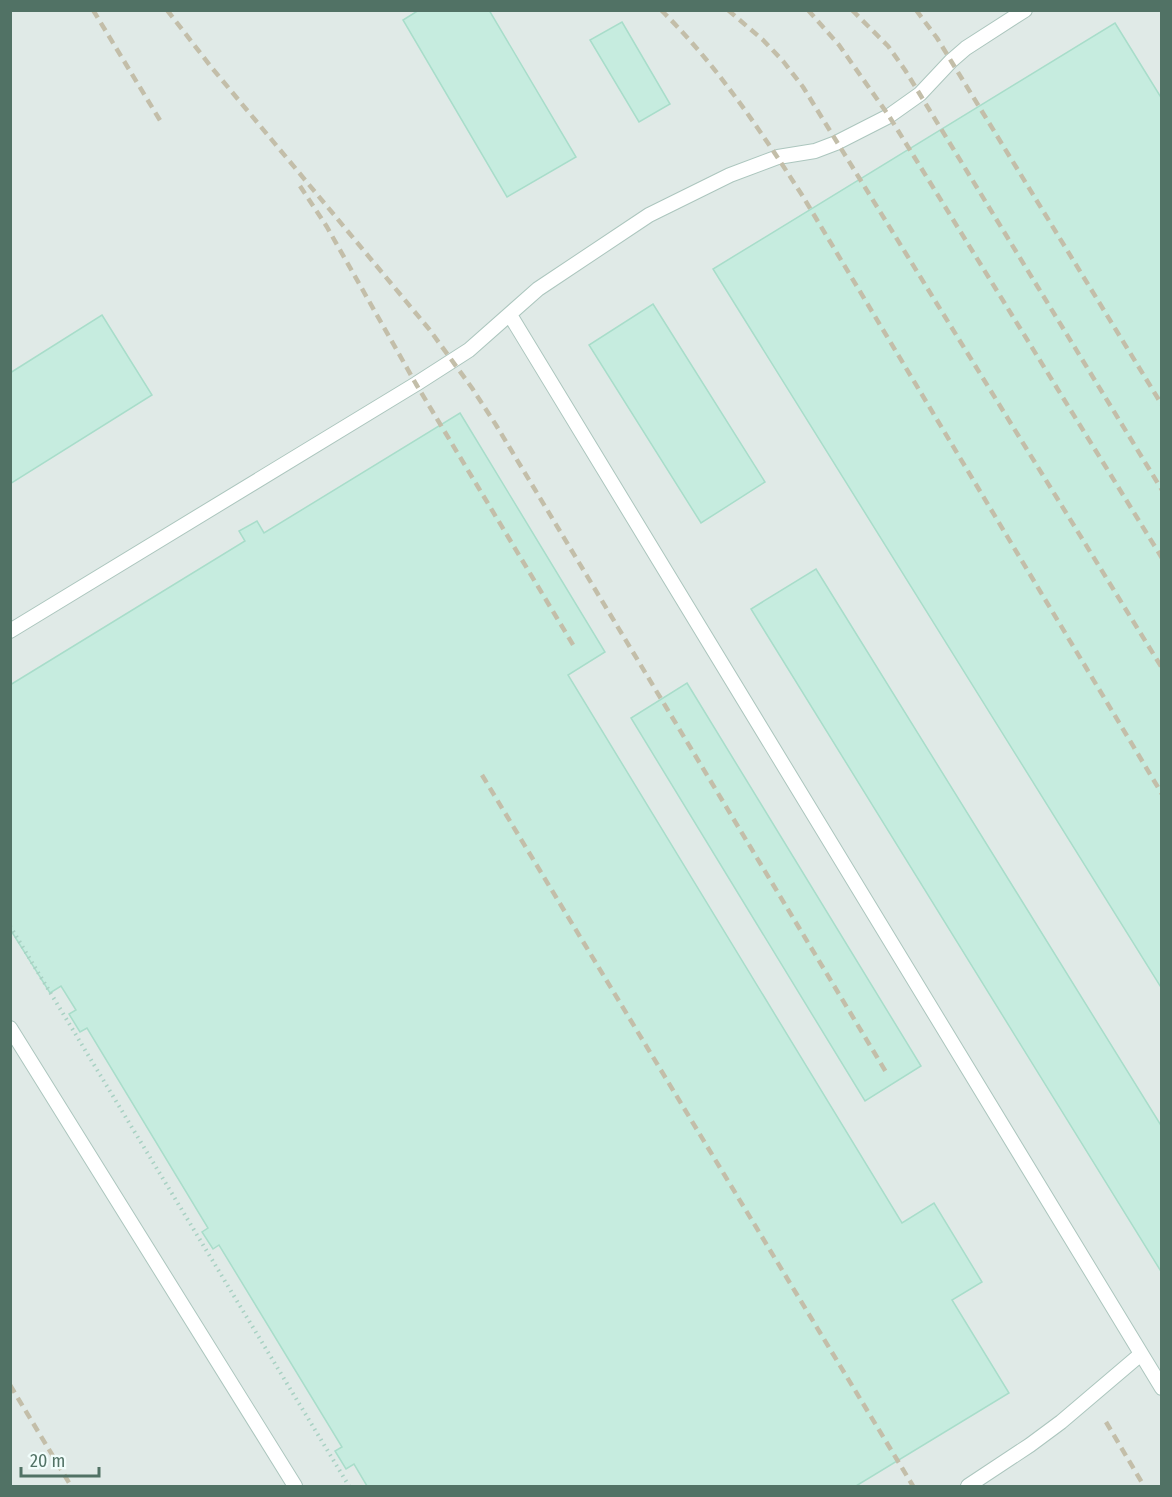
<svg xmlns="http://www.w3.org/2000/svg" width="1172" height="1497" viewBox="0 0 1172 1497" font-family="'Fira Sans Condensed',sans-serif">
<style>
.industrial{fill:#e0eae7}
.building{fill:#c6ecdf;stroke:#a8ddca;stroke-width:1.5}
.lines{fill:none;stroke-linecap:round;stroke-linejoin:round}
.service-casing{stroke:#acc6be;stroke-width:16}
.path{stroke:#a8d1c3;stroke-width:4;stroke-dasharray:1.5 4.5;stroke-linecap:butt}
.service{stroke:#fff;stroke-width:14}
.rail{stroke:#c3bea9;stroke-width:4.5;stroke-dasharray:9 6;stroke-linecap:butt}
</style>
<rect width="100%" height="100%" fill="#ebfaf8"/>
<path class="industrial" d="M11,11H1161V1486H11Z"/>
<path class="building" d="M419,10H489L576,157L507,197L403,20Z
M622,22L670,104L639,122L590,40Z
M1115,23L1162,99V989L713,269Z
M653,304L765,482L701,523L589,345Z
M102,315L152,395L10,484V373Z
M460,413L605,652L568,675L902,1223L934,1203L982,1282L952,1300L1009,1393L856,1486H367L354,1464L346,1469L335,1451L342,1447L219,1245L213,1249L202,1232L208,1228L87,1028L80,1032L69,1014L76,1010L61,986L50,993L10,929V685L245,541L239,531L257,521L264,533Z
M816,569L1162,1127V1273L751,609Z
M687,683L921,1066L865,1101L631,718Z"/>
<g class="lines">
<defs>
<path id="service" d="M510,315L1162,1388
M10,631L416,384L469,350L538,289L649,215L730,175L778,157L815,151L836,143L889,116L920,94L951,61L966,48L1025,10
M10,1028L295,1486
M968,1486L1030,1445L1061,1422L1141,1354"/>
</defs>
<use href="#service" class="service-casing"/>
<path class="path" d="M10,926L349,1486"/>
<use href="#service" class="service"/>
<path class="rail" d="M93,10L161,122
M167,10L212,68L429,329L472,388L496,425L886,1072
M661,10C717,65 760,130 802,195L1162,794
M728,10L763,40L783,61L803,87L1162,668
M808,10L839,45L889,116L1162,558
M852,10L888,46L905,70L1162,490
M916,10L937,38L1162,405
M300,186L327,227L416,384L575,648
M482,775L913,1486
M10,1385L71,1486
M1106,1422L1144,1486"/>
</g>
<rect width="1172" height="1497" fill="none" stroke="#517265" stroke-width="24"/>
<path d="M21 1467v9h78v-9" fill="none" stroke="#517265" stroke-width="3"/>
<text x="30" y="1467" font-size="18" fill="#517265" stroke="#f1fdfb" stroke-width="4.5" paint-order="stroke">20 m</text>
</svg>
